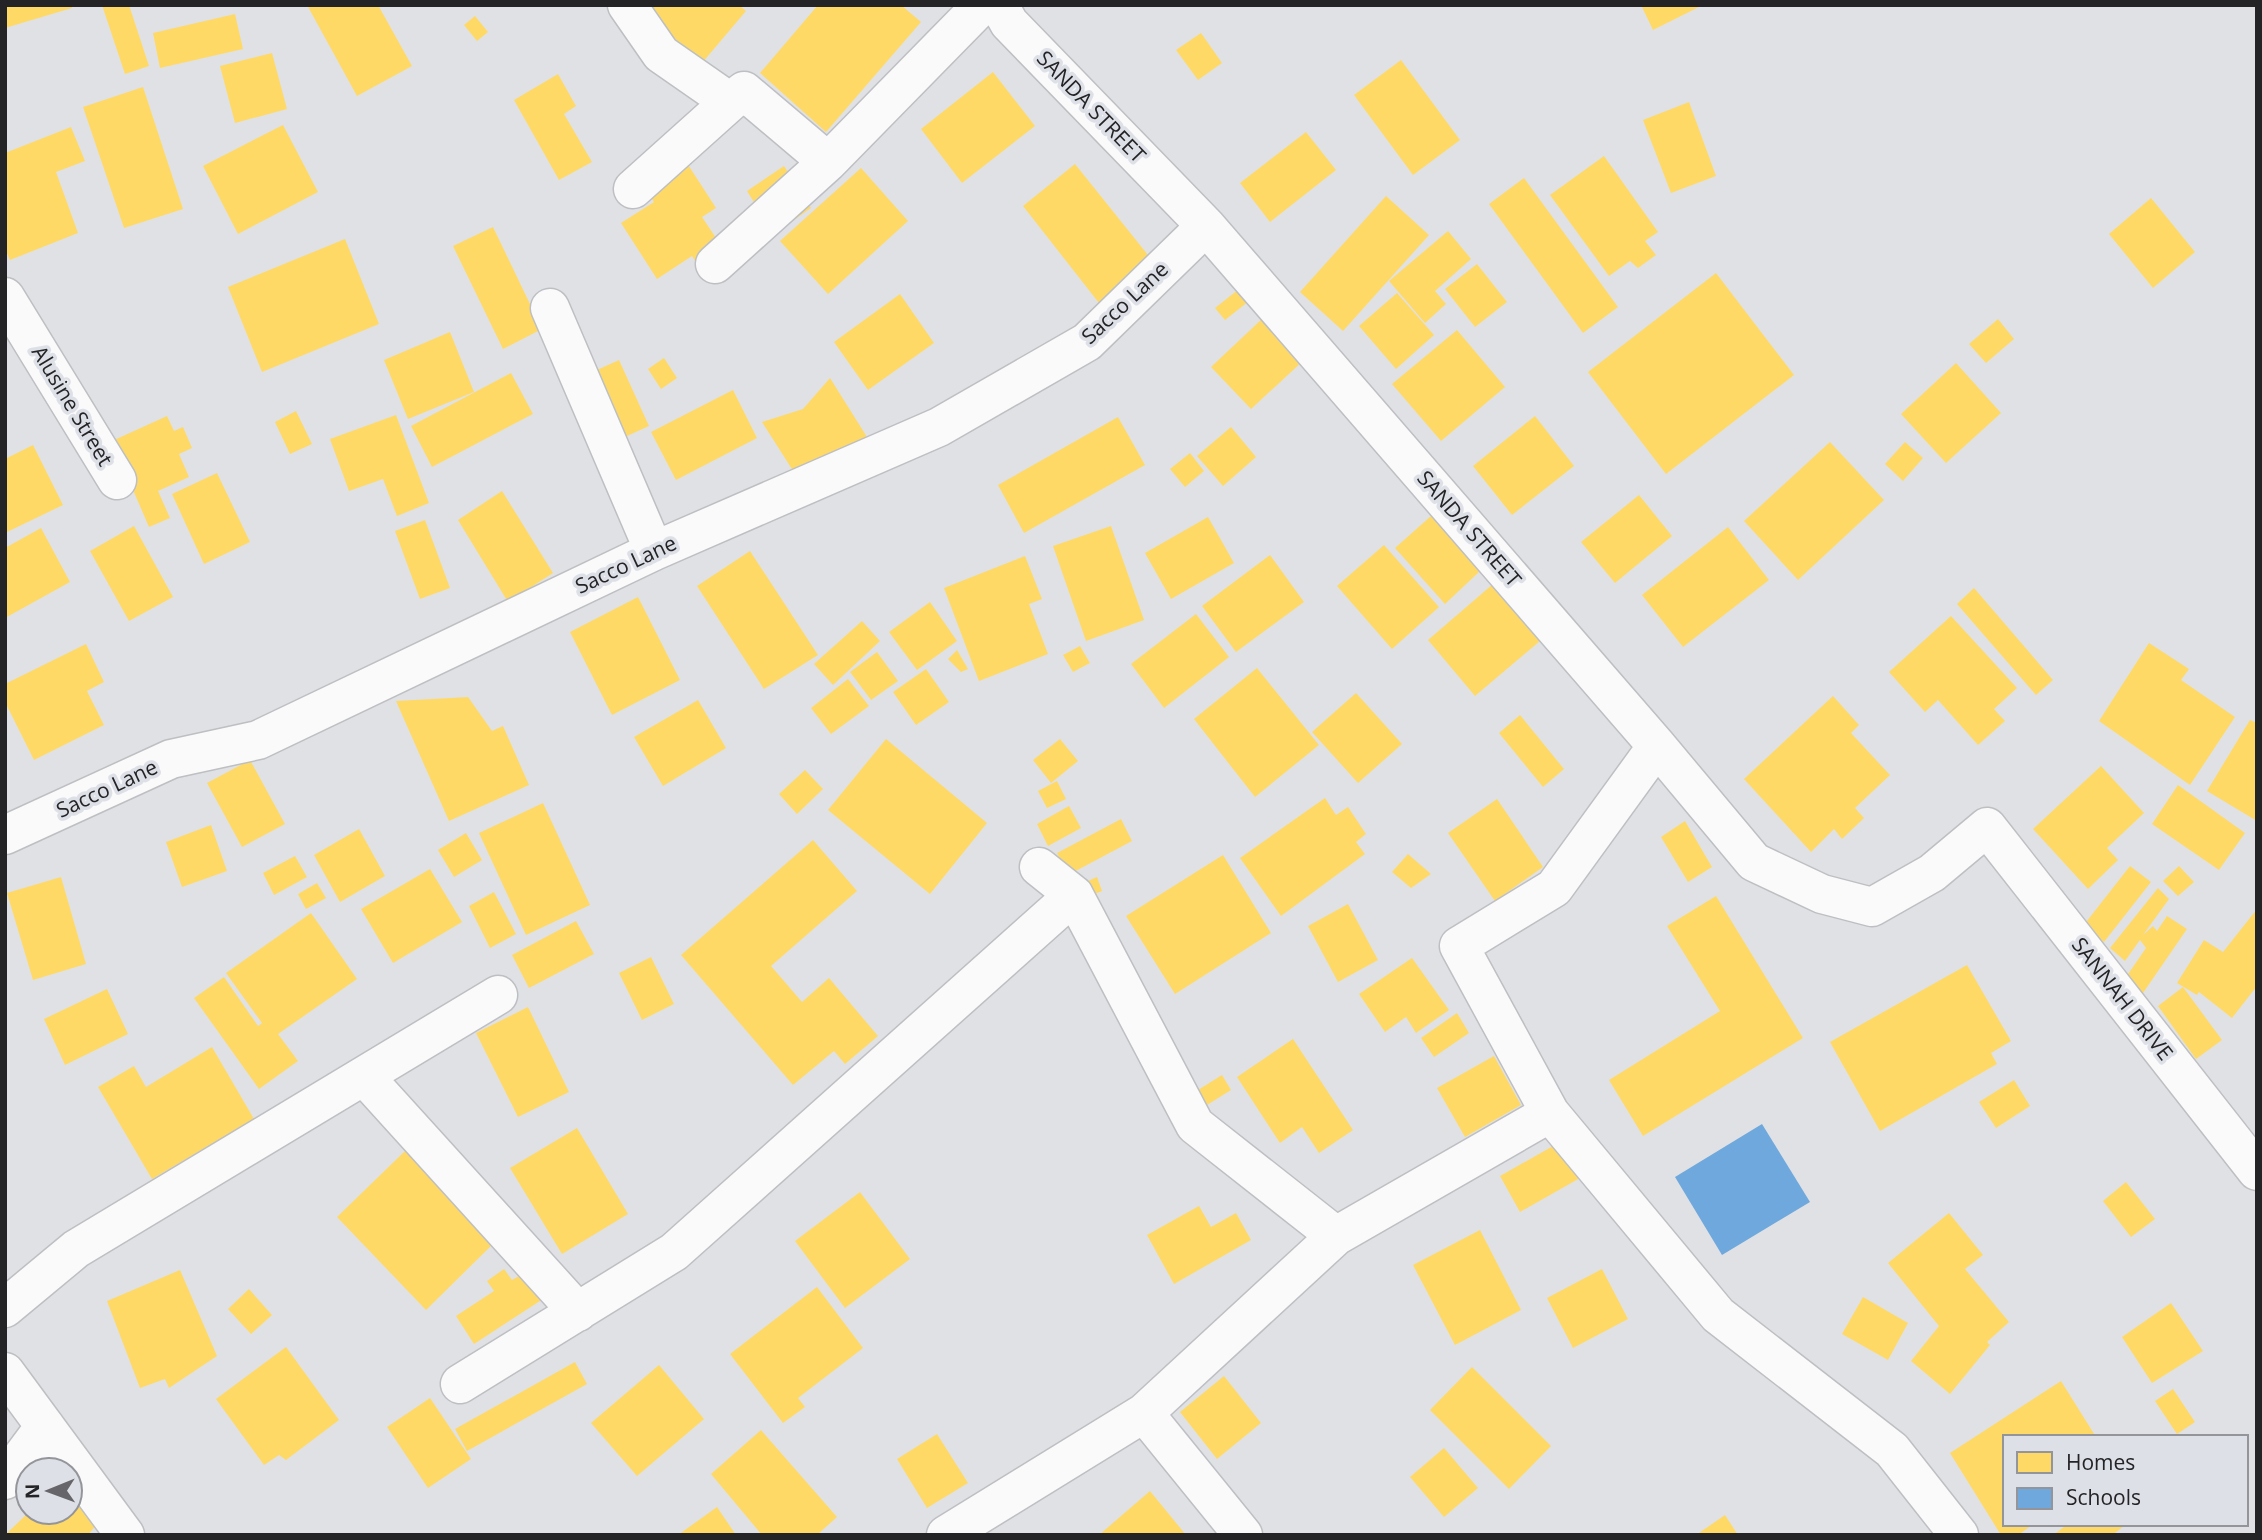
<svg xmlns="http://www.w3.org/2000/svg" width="2262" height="1540" viewBox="0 0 2262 1540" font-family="'Open Sans',sans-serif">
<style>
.homes{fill:#ffd966}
.schools{fill:#6fa8dc}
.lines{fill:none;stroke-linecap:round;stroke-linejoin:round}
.street-casing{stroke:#bebfc2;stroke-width:41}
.street{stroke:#fafafb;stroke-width:38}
.labels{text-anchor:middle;stroke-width:7;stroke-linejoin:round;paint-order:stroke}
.street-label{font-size:21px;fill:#242427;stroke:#dee0e7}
</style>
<rect width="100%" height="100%" fill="#e0e1e5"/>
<path class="homes" d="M5,5H72V8L5,28Z
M102,5H129L149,66L125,74Z
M307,5H378L412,66L357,96Z
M648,5H739L746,11L702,63L643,12Z
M818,5H901L921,22L826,132L760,73Z
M1641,5H1703L1653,30Z
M235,14L243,49L160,68L153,33Z
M475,16L488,32L477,41L464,25Z
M1201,33L1222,63L1198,80L1176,50Z
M272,53L287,109L235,123L220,66Z
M1401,60L1460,140L1413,175L1354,95Z
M993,72L1035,126L962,183L921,129Z
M558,74L576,106L564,114L592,162L559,180L514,100Z
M143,87L183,209L124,228L83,107Z
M1689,102L1716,176L1671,193L1643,120Z
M283,125L318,192L238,234L203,166Z
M71,127L85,161L56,172L78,233L10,260L5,249V153Z
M1306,132L1336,170L1270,222L1240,183Z
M1604,156L1658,232L1645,241L1656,255L1638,268L1630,261L1609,276L1550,195Z
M685,160L716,208L702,217L724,250L699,267L692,256L657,279L621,223L654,202L644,187Z
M1075,164L1152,260L1099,303L1023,206Z
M784,166L811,208L774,234L747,191Z
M861,168L908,221L828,294L780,241Z
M1524,178L1618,307L1583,333L1489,204Z
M1386,196L1429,235L1343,331L1300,292Z
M2151,198L2195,252L2153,288L2109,234Z
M493,227L542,329L503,349L453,246Z
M1448,231L1471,259L1435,291L1446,304L1425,323L1389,281Z
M345,239L379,324L262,372L228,287Z
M1477,264L1507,302L1475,327L1445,289Z
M1716,273L1794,375L1666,474L1588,372Z
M1239,289L1249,301L1225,320L1215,308Z
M1397,293L1434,335L1396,369L1359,326Z
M900,294L934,343L868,390L834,342Z
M1264,317L1304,360L1251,409L1211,367Z
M1998,319L2014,339L1986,363L1969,344Z
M1457,330L1505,387L1441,441L1392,384Z
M450,332L474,392L408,419L384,360Z
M664,358L677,378L661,389L648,369Z
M619,360L649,426L616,441L586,375Z
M1956,363L2001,413L1946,463L1901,414Z
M511,373L533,414L432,467L411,426Z
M830,378L877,453L867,472L834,494L830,487L811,499L762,422L803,409Z
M733,390L757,438L676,480L651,432Z
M296,411L312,444L290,454L275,422Z
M396,415L429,503L397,516L383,479L349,491L330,439Z
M167,416L174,431L183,427L192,448L179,454L189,477L158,491L170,518L149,527L112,441Z
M1535,416L1574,466L1512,515L1473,466Z
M1118,417L1145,465L1024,533L998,485Z
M1231,427L1256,457L1223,486L1197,456Z
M1830,442L1884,500L1798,580L1744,521Z
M1905,442L1923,458L1903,481L1885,464Z
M33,445L63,505L5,533V459Z
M1190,453L1204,471L1185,487L1170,469Z
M217,473L250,542L204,564L172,494Z
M502,491L553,573L508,602L458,520Z
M1639,495L1672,536L1615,583L1581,542Z
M1431,516L1480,571L1445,604L1395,548Z
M1208,517L1234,563L1171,599L1145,553Z
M425,520L450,588L420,599L395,531Z
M134,526L173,597L129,621L90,551Z
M1111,526L1144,620L1086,641L1053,546Z
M1728,527L1769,580L1683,647L1642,595Z
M41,528L70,582L5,618V548Z
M1384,545L1439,607L1392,649L1337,586Z
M750,551L818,655L764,689L697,586Z
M1270,555L1304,602L1236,652L1202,606Z
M1025,556L1042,599L1029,604L1048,654L979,681L944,588Z
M1493,584L1540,641L1475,696L1428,640Z
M1974,588L2053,680L2036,695L1957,604Z
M638,597L680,680L612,715L570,632Z
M930,602L957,641L917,670L889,632Z
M1196,614L1229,657L1164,708L1131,664Z
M1951,616L2017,688L1994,709L2005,721L1978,745L1938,700L1925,712L1889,672Z
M862,621L880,641L833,685L814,664Z
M2149,643L2189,669L2181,680L2235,717L2190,785L2099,721Z
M86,644L104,682L87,691L104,725L34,760L5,702V684Z
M1080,646L1090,663L1073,672L1063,655Z
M957,650L968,669L961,672L948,659Z
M877,652L898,681L871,700L850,672Z
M1257,668L1319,745L1255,797L1194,719Z
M926,669L949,702L916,725L893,692Z
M848,679L869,706L831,734L811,708Z
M1356,693L1402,744L1358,783L1312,732Z
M1833,696L1859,725L1851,733L1890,775L1855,808L1864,818L1842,839L1834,829L1811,852L1744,779Z
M468,697L492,731L503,726L529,785L449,821L396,701Z
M698,700L726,748L663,786L634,737Z
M1520,715L1564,769L1543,787L1499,733Z
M2250,720L2257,723V821L2207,791Z
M886,739L987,823L930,894L828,810Z
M1060,739L1078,761L1051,783L1033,760Z
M250,760L285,824L242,847L207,783Z
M2101,766L2144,813L2107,848L2118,860L2088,889L2033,829Z
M805,770L823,789L797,814L779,794Z
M1057,781L1066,799L1047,808L1038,791Z
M2178,785L2245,833L2219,870L2152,824Z
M1325,798L1336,815L1348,807L1366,834L1356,842L1365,854L1281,916L1240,858Z
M1497,799L1543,867L1495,901L1448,833Z
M543,803L590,905L526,935L479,833Z
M1069,806L1081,828L1048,846L1037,824Z
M1121,819L1132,841L1068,875L1057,853Z
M1685,821L1712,867L1688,882L1661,837Z
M211,825L227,871L182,887L166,842Z
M359,829L385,876L340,902L314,855Z
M466,833L482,860L454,877L438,850Z
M813,840L857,891L771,966L802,1002L829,978L878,1036L845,1064L834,1051L793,1085L681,955Z
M1408,854L1431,874L1411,888L1392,872Z
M1223,855L1271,933L1175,994L1126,916Z
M295,856L307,877L274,895L263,873Z
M2130,866L2151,882L2104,942L2083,926Z
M2179,866L2194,882L2178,896L2163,881Z
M430,869L462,922L393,963L361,909Z
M61,877L86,964L33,980L7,893Z
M1097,877L1102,891L1085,898L1079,885Z
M317,883L326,898L306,909L298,894Z
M2158,888L2169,899L2143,935L2153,926L2157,931L2167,916L2187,929L2143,993L2124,980L2146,948L2140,940L2125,961L2110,948Z
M494,892L516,934L490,948L469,906Z
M1716,896L1803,1038L1643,1136L1609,1080L1720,1011L1667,926Z
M1348,904L1378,960L1338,982L1308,926Z
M2257,909V986L2232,1018L2199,992L2197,995L2177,983L2204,940L2223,952Z
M311,913L357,979L278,1034L298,1061L259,1089L194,998L224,977L258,1026L262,1023L226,973Z
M576,921L594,954L529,988L512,955Z
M651,957L674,1004L642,1020L619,973Z
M1412,958L1449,1010L1416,1033L1406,1017L1385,1032L1359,994Z
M1967,965L2011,1041L1991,1053L1997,1064L1880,1131L1830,1042Z
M2183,987L2222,1040L2196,1059L2158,1006Z
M107,989L128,1034L65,1065L44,1019Z
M528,1007L569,1092L518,1117L476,1033Z
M1457,1013L1469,1033L1434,1057L1421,1038Z
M1293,1039L1353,1130L1319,1153L1302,1127L1280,1143L1237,1077Z
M212,1047L254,1119L152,1179L98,1087L134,1066L146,1087Z
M1494,1056L1521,1105L1465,1137L1437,1088Z
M1222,1075L1231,1090L1207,1105L1198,1090Z
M2014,1080L2030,1106L1996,1128L1979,1102Z
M577,1128L628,1214L562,1254L510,1168Z
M1560,1142L1580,1178L1520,1212L1500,1176Z
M405,1151L494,1243L426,1310L337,1217Z
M2126,1182L2155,1219L2131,1237L2103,1201Z
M860,1192L910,1259L845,1308L795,1241Z
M1199,1206L1211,1227L1236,1213L1251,1240L1174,1284L1147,1235Z
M1949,1213L1983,1255L1965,1269L2009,1322L1987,1342L1990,1345L1950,1394L1911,1361L1939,1326L1888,1263Z
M1480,1230L1521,1310L1455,1345L1413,1265Z
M504,1269L512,1280L526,1272L543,1299L474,1344L456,1316L494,1291L487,1281Z
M1602,1269L1628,1319L1573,1348L1547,1298Z
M180,1270L217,1356L169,1388L165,1379L140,1388L107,1301Z
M817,1287L863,1348L798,1398L805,1407L783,1423L730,1354Z
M249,1289L272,1315L251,1334L228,1309Z
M1863,1297L1908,1323L1888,1360L1842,1334Z
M2171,1303L2203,1351L2152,1383L2122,1337Z
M286,1347L339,1420L286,1460L279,1455L264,1465L216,1399Z
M575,1362L587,1384L467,1451L455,1429Z
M659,1365L704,1419L637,1476L591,1423Z
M1472,1367L1551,1446L1509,1489L1430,1410Z
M1224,1376L1261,1423L1217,1459L1180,1412Z
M2061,1381L2096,1437H2005V1524H2034L2018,1535H2001L1950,1453Z
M2173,1389L2195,1422L2177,1434L2155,1401Z
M430,1398L471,1459L428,1488L387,1427Z
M761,1430L837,1517L817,1535H762L711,1474Z
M937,1434L968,1483L927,1508L897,1459Z
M1444,1448L1478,1488L1444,1517L1410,1477Z
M1150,1491L1186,1535H1099Z
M70,1495L97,1524L88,1535H5L29,1512H70Z
M717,1507L736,1535H678Z
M1725,1515L1738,1535H1696Z
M2068,1524H2127L2112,1535H2053Z"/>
<path class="schools" d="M1762,1124L1810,1202L1722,1255L1675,1177Z"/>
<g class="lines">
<defs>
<path id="street" d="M627,5L661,54L730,102L744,91L828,162L982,5
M999,5L1009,23L1206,226L1657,746L1754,862L1822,894L1872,907L1932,873L1987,827L2257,1171
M633,189L730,102
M715,264L828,162
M5,297L117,480
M550,308L654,551
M1657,746L1554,888L1459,946L1550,1113L1718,1315L1892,1450L1959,1535
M5,835L171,759L258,740L654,551L939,427L1087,342L1206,226
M1039,867L1074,895
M364,1076L578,1312
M5,1308L76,1249L498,995
M5,1372L125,1535
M460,1384L674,1252L1074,895L1195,1125L1336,1236
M1144,1413L1243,1535
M5,1480L45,1426
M946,1535L1144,1413L1336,1236L1550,1113"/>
</defs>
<use href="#street" class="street-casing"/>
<use href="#street" class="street"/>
</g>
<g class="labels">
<g class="street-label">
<text transform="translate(1091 107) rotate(46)" y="7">SANDA STREET</text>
<text transform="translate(1125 303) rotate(-43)" y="7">Sacco Lane</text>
<text transform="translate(72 406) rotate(59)" y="7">Alusine Street</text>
<text transform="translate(1469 529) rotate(49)" y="7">SANDA STREET</text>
<text transform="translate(626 565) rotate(-25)" y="7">Sacco Lane</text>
<text transform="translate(107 789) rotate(-25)" y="7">Sacco Lane</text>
<text transform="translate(2122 999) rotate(52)" y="7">SANNAH DRIVE</text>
</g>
</g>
<rect width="2262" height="1540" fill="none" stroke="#242427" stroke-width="14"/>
<rect x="2003" y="1435" width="245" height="91" fill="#dee0e7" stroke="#94959a" stroke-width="2"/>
<rect x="2017" y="1452" width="35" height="21" fill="#ffd966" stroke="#94959a" stroke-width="2"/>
<text x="2066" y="1470" font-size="21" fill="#242427">Homes</text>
<rect x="2017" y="1488" width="35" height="21" fill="#6fa8dc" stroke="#94959a" stroke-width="2"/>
<text x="2066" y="1505" font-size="21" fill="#242427">Schools</text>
<g transform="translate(49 1491) rotate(269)"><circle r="33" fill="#dee0e7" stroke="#94959a" stroke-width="2"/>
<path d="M0-5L12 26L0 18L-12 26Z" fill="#66666a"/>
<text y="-10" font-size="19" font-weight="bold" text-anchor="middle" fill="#242427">N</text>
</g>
</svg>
